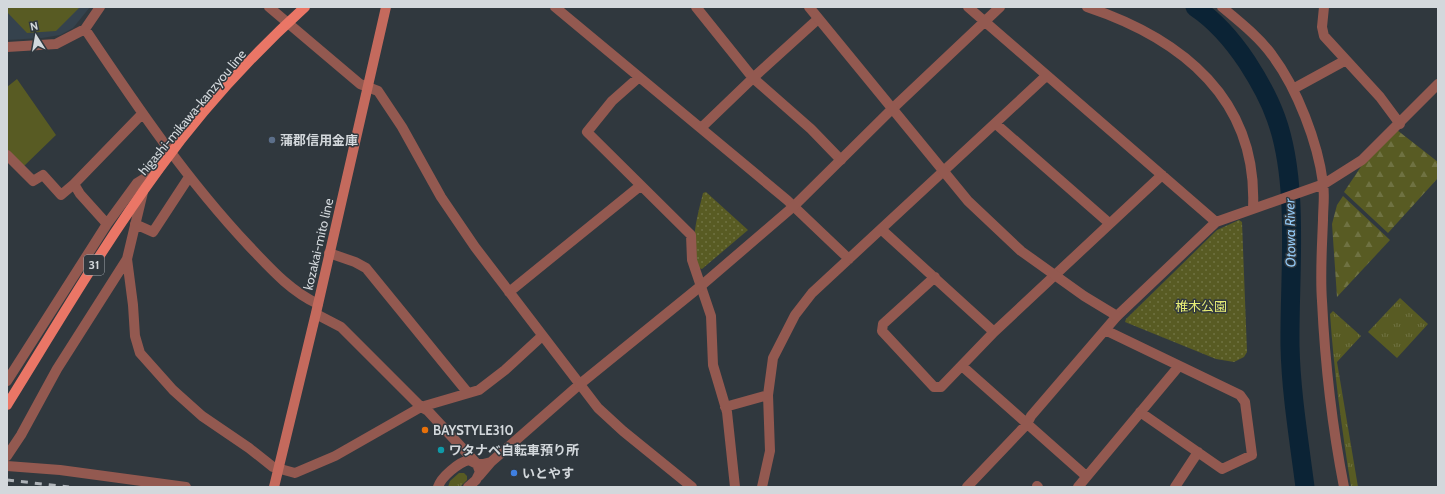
<svg xmlns="http://www.w3.org/2000/svg" width="1445" height="494" viewBox="0 0 1445 494" font-family="Cabin,'Noto Sans JP',sans-serif">
<style>
.built{fill:#35424d}
.grass{fill:url(#grass-tufts)}
.forest{fill:url(#forest-firs)}
.park{fill:url(#park-dots)}
.pitch{fill:#585b23}
.lines{fill:none;stroke-linecap:round;stroke-linejoin:round}
.river{stroke:#0b2335;stroke-width:19}
.minor{stroke:#935950;stroke-width:10}
.tertiary{stroke:#935950;stroke-width:10}
.secondary{stroke:#c46a5d;stroke-width:10}
.primary{stroke:#ea7666;stroke-width:10}
.rail{stroke:#adb2b7;stroke-width:3;stroke-dasharray:7 7;stroke-linecap:butt}
.service-dot{fill:#5c6f8a;stroke:#30383e;stroke-width:1.5}
.food-dot{fill:#e8710a;stroke:#30383e;stroke-width:1.5}
.culture-dot{fill:#0f9aa8;stroke:#30383e;stroke-width:1.5}
.shop-dot{fill:#3f7fe0;stroke:#30383e;stroke-width:1.5}
.labels{text-anchor:middle;stroke-width:3;stroke-linejoin:round;paint-order:stroke}
.shield{fill:#30383e;stroke:#a2a8ad;stroke-width:1}
.shield-label{font-size:12px;font-weight:bold;fill:#d3d8dc}
.street-label{font-size:13px;fill:#d3d8dc;stroke:#30383e}
.poi-label{font-size:13px;font-weight:bold;fill:#d3d8dc;stroke:#30383e;text-anchor:start}
.park-label{font-size:13px;fill:#e7ed76;stroke:#30383e}
.water-label{font-size:14px;font-style:italic;fill:#93caf7;stroke:#30383e}
</style>
<defs>
<pattern id="grass-tufts" width="24" height="20" patternUnits="userSpaceOnUse"><rect width="24" height="20" fill="#585b23"/><path d="M3 7l-1-3M5 7V3M7 7l1-3M15 17l-1-3M17 17v-4M19 17l1-3" fill="none" stroke="#6f7242"/></pattern>
<pattern id="forest-firs" width="22" height="20" patternUnits="userSpaceOnUse"><rect width="22" height="20" fill="#585b23"/><path d="M5 1l3.5 6h-7zM16 11l3.5 6h-7z" fill="#6f7242"/></pattern>
<pattern id="park-dots" width="8" height="8" patternUnits="userSpaceOnUse"><rect width="8" height="8" fill="#585b23"/><path d="M2 2h.1M6 6h.1" fill="none" stroke="#6f7242" stroke-width="1.8" stroke-linecap="round"/></pattern>
</defs>
<rect width="100%" height="100%" fill="#30383e"/>
<path class="built" d="M7,7H90L73,28L60,35L42,38L7,40Z"/>
<path class="grass" d="M1400,298L1428,324L1397,358L1368,332Z
M1333,311L1361,336L1337,362L1358,487H1351C1342,430 1334,372 1330,314Z
M459,473H464L467,476V480L460,487H448L450,481Z"/>
<path class="forest" d="M1397,130L1438,162V178L1388,233L1344,192L1364,162Z
M1343,196L1390,240L1337,297L1332,224L1337,205Z"/>
<path class="park" d="M706,192L748,230L702,269L699,268C689,243 697,218 703,193Z
M1239,220L1242,222L1247,352L1244,357L1234,362L1216,359L1125,322L1126,319L1217,230Z"/>
<path class="pitch" d="M7,7H80L56,31L27,33L7,12Z
M17,79L56,135L24,166L7,149V87Z"/>
<g class="lines">
<path class="river" d="M1195,7C1216,21 1233,41 1247,62C1258,79 1269,98 1276,118C1300,184 1289,276 1290,346C1291,393 1299,440 1305,487"/>
<path class="minor" d="M269,7L360,84L378,91L402,127L441,197L475,247L598,408L623,431L692,487
M555,7L787,200L849,259
M696,7L753,78L811,129L841,160
M968,7L1216,222
M1087,7C1183,39 1258,100 1253,208
M1222,7C1240,22 1259,37 1272,55C1297,88 1318,143 1323,183C1325,195 1323,208 1323,220C1322,247 1320,274 1322,301C1325,363 1332,426 1344,487
M1324,7L1322,27L1324,36L1380,97L1400,124
M85,29C136,105 186,179 249,246C270,268 290,291 318,304
M7,47L56,44L85,29L100,7
M638,78L612,101L587,132L691,235L692,260L711,316L713,365L727,412L735,487
M1293,89L1346,60
M891,110L1000,7
M996,124L1109,223
M701,128L753,78L818,19
M7,155L33,181L43,175L61,195L74,184
M107,224L137,183L158,170
M135,224L153,232L189,177
M882,230L994,332
M329,253L355,262L366,268L468,393
M127,259L133,305L135,336L140,353L173,390L202,416L249,448L273,467L295,473L335,456L421,407L479,390L505,370L542,336
M935,277L883,324L882,331L934,387H941L994,332L1162,175
M509,292L640,186
M316,314L341,327L421,407L428,411L477,464H483L491,462
M1105,330L1240,395L1245,402L1252,455L1222,469L1140,412
M962,366L1086,476
M7,381L107,224L80,194L74,184L142,114
M725,407L768,395
M7,456L21,435L57,369L127,259L143,192
M7,466L60,470L186,487
M479,476L491,462L580,384
M1037,486L1038,487
M438,487C441,477 459,462 469,460L477,464L480,472L476,480L468,487
M762,487L770,451L768,395L773,358L795,315L812,293L1046,76
M967,487L1027,424L1031,416L1117,316L1216,222L1324,184L1362,160L1438,84
M1078,487L1179,366
M1175,487L1198,452"/>
<path class="tertiary" d="M809,7L968,201L1021,251L1084,296L1117,316
M580,384L702,285L794,206L891,110"/>
<path class="secondary" d="M274,487L316,313L386,7"/>
<path class="primary" d="M7,405C56,326 104,244 159,169C201,111 252,55 305,7"/>
<path class="rail" d="M7,480L69,487"/>
</g>
<circle class="service-dot" cx="272" cy="140" r="4"/>
<circle class="food-dot" cx="425" cy="430" r="4"/>
<circle class="culture-dot" cx="441" cy="450" r="4"/>
<circle class="shop-dot" cx="514" cy="473" r="4"/>
<g class="labels">
<rect class="shield" x="84" y="255" width="20" height="20" rx="3"/>
<g class="shield-label">
<text x="94" y="269">31</text>
</g>
<g class="street-label">
<text transform="translate(192 112) rotate(-50)" y="5">higashi-mikawa-kanzyou line</text>
<text transform="translate(318 244) rotate(-77)" y="5">kozakai-mito line</text>
</g>
<g class="poi-label">
<text x="280" y="145">蒲郡信用金庫</text>
<text x="433" y="435">BAYSTYLE310</text>
<text x="449" y="455">ワタナベ自転車預り所</text>
<text x="522" y="478">いとやす</text>
</g>
<g class="park-label">
<text x="1201" y="311">椎木公園</text>
</g>
<g class="water-label">
<text transform="translate(1290 233) rotate(-91)" y="5">Otowa River</text>
</g>
</g>
<rect width="1445" height="494" fill="none" stroke="#d3d8dc" stroke-width="16"/>
<g transform="translate(36 36) rotate(349)" stroke="#30383e" stroke-width="3" paint-order="stroke">
<path d="M0-3L7 15L0 10L-7 15Z" fill="#d3d8dc"/>
<text y="-6" font-size="11" font-weight="bold" text-anchor="middle" fill="#d3d8dc">N</text>
</g>
</svg>
